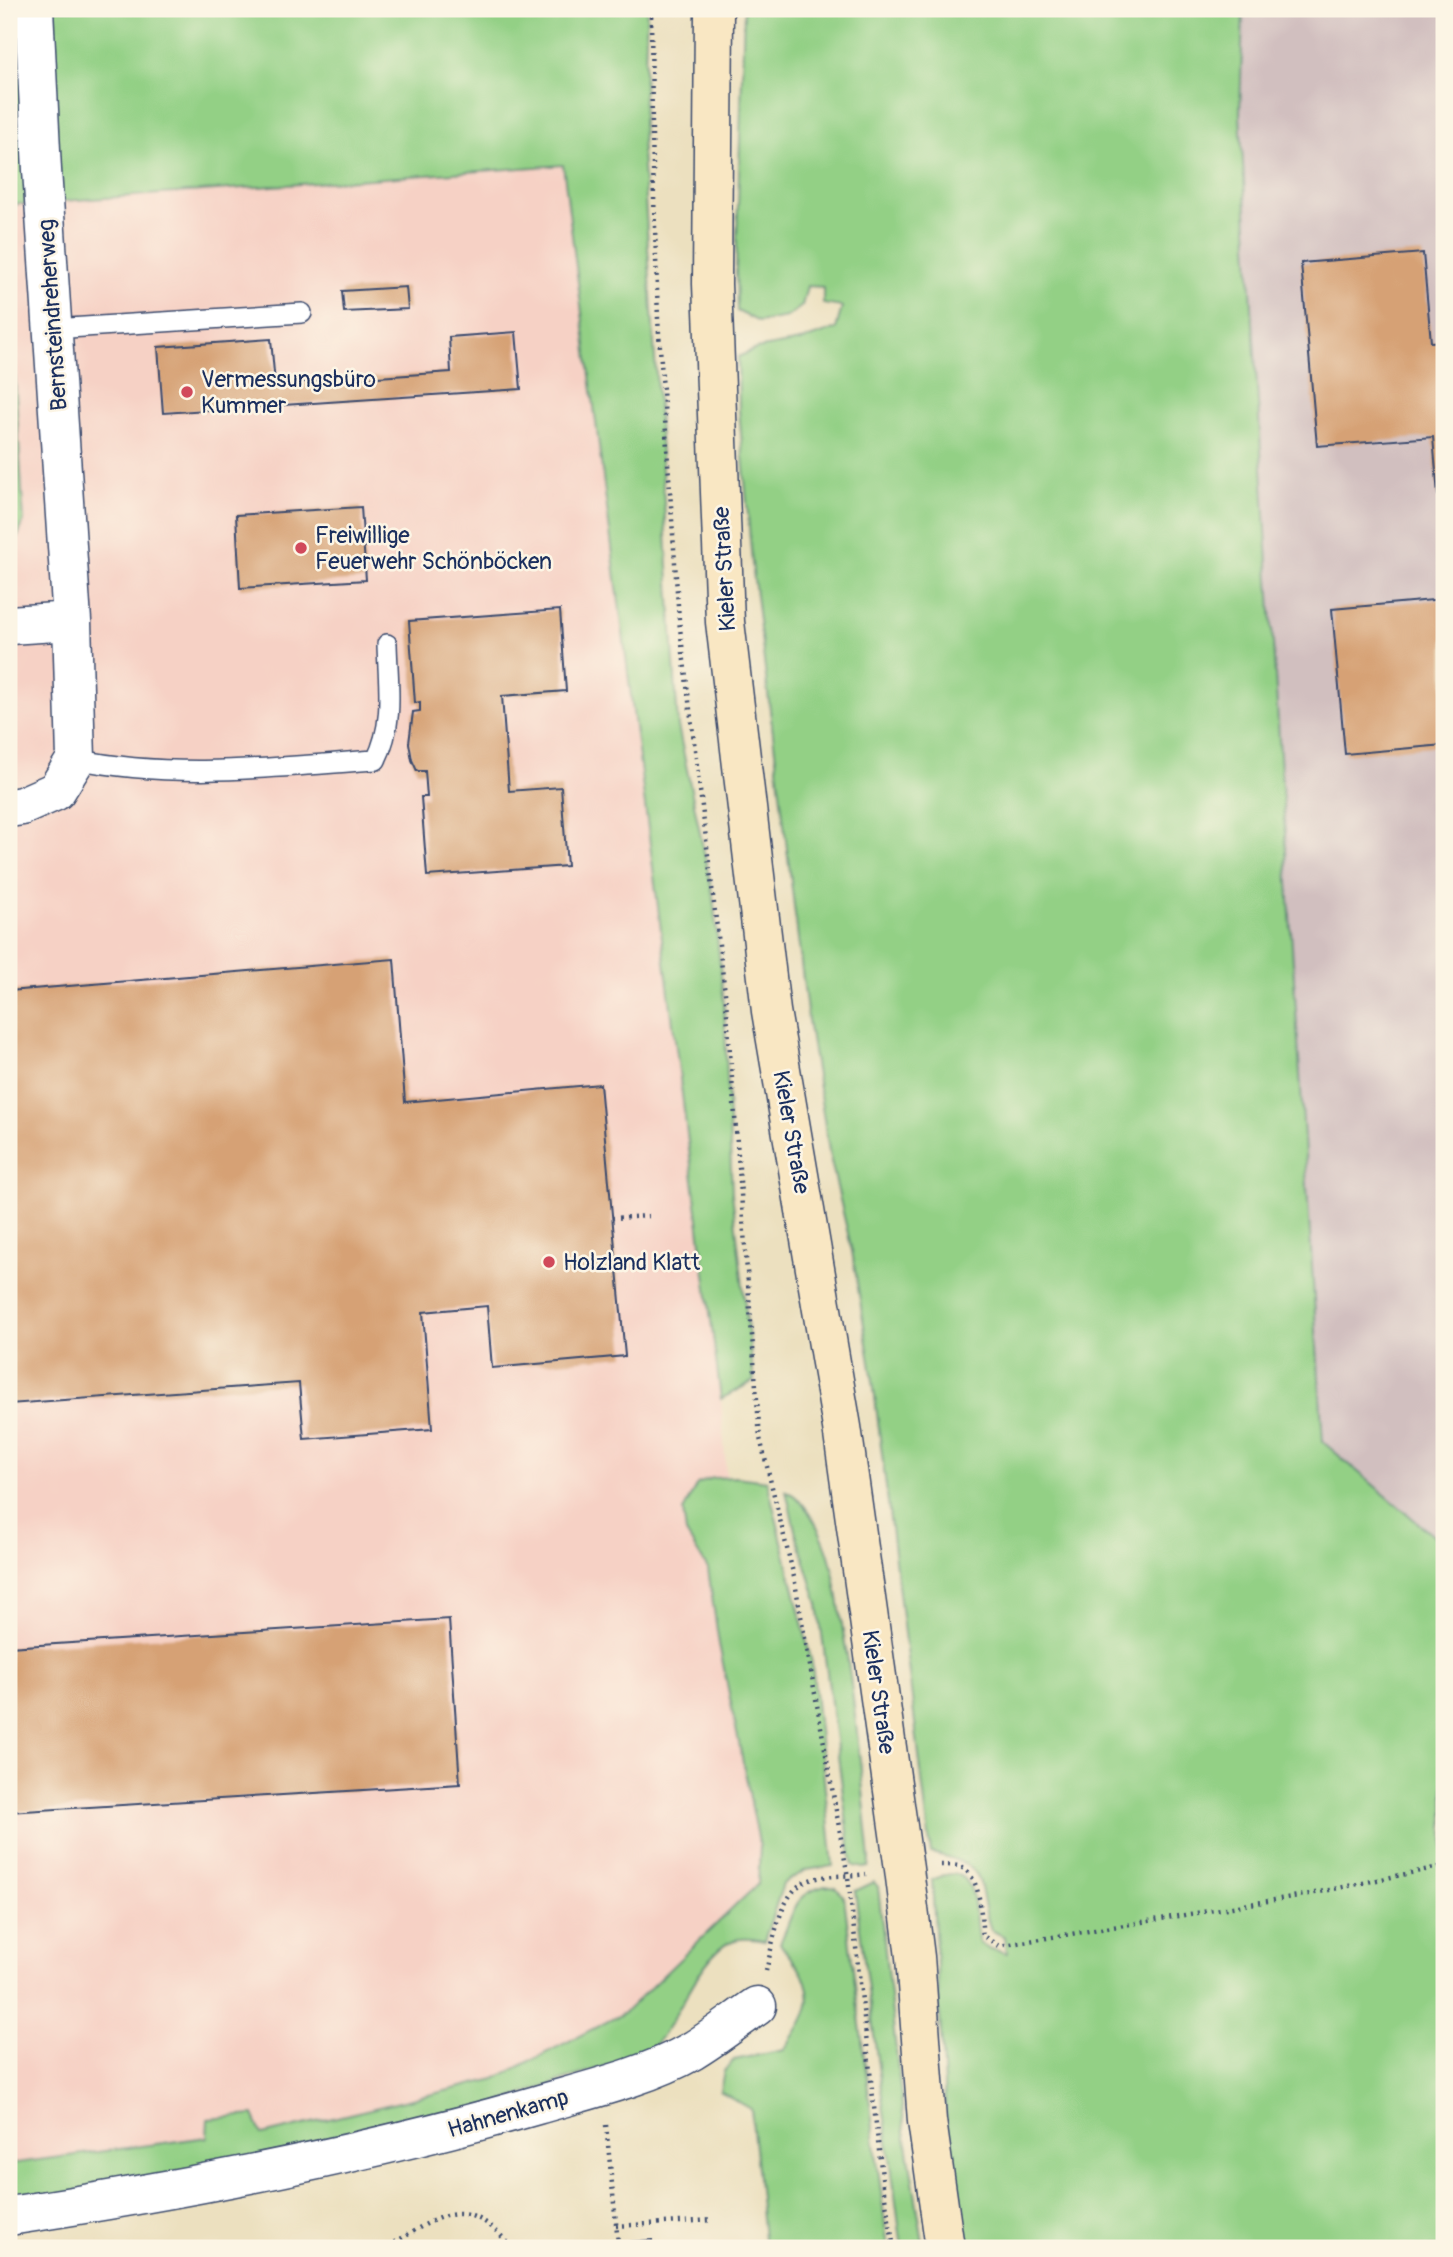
<svg xmlns="http://www.w3.org/2000/svg" width="1453" height="2257" viewBox="0 0 1453 2257" font-family="Pangolin,sans-serif">
<style>
.built{fill:#f6d1c5}
.industrial{fill:#d1bfbf}
.green{fill:#93d085;stroke:#578072;stroke-width:2}
.building{fill:#d6a174}
.lines{fill:none;stroke-linecap:round;stroke-linejoin:round}
.service-casing{stroke:#3a4a6d;stroke-width:22}
.minor-casing{stroke:#3a4a6d;stroke-width:41}
.secondary-casing{stroke:#3a4a6d;stroke-width:41}
.path{stroke:#3a4a6d;stroke-width:4.5;stroke-dasharray:2 5;stroke-linecap:butt}
.service{stroke:#fff;stroke-width:19}
.minor{stroke:#fff;stroke-width:38}
.secondary{stroke:#f9e7c3;stroke-width:38}
.poi-dot{fill:#d1495b;stroke:#fcf5e5;stroke-width:2.5}
.labels{text-anchor:middle;stroke-width:5;stroke-linejoin:round;paint-order:stroke}
.street-label{font-size:23px;fill:#1b2f5e;stroke:#fcf5e5}
.poi-label{font-size:23px;fill:#1b2f5e;stroke:#fcf5e5;text-anchor:start}
</style>
<rect width="100%" height="100%" fill="#fcf5e5"/>
<filter id="ink" filterUnits="userSpaceOnUse"><feTurbulence type="fractalNoise" baseFrequency=".0143" numOctaves="2"/><feDisplacementMap in="SourceGraphic" scale="14" xChannelSelector="R" yChannelSelector="G"/><feConvolveMatrix kernelMatrix="1 2 1 2 8 2 1 2 1" color-interpolation-filters="sRGB"/></filter>
<filter id="wash" filterUnits="userSpaceOnUse"><feTurbulence type="fractalNoise" baseFrequency=".00686" numOctaves="4" result="noise"/><feDisplacementMap in="SourceGraphic" scale="28" xChannelSelector="R" yChannelSelector="G"/><feGaussianBlur stdDeviation="1.57" result="paint"/><feColorMatrix in="noise" values="0 0 0 0 0 0 0 0 0 0 0 0 0 0 0 0 0 1.4 0 .05"/><feComposite in="paint" operator="in"/></filter>
<g filter="url(#wash)">
<rect width="100%" height="100%" fill="#ece0bf"/>
<path class="built" d="M563,165L721,1399L726,1472L781,1872L644,2017L515,2078L430,2106L9,2182V559L24,521L9,284V205Z"/>
<path class="industrial" d="M1243,9H1444V1545L1323,1442L1240,115Z"/>
<path class="green" d="M9,9H647L642,151L678,726L713,896L724,1004L732,1193L754,1381L721,1399L563,165L9,205Z
M747,9H1243L1240,115L1323,1442L1444,1545V2248H963L946,2119L932,1880C981,1855 972,1913 979,1943L991,1949L1007,1953L1005,1937L991,1930C973,1880 995,1867 931,1853L873,1381L852,1251L830,1157L808,1020L752,563L739,410L738,357L756,349L800,341L836,329L842,307L823,304V287L807,286L802,306L787,317L759,322L737,311L736,269L744,11Z
M9,284L24,521L9,559Z
M736,1477L767,1481L812,1663L833,1866L806,1870L783,1884L764,1941C754,1939 742,1937 732,1941C698,1956 680,2020 653,2046C647,2052 636,2055 628,2058L441,2123L9,2205V2164L207,2137L208,2119L253,2115L262,2135L495,2079L624,2013L758,1884L760,1847L719,1644L708,1569L686,1533L683,1511L697,1484L713,1478Z
M786,1491C806,1499 821,1532 828,1552C836,1577 839,1604 843,1631C856,1707 862,1783 870,1860L869,1867L863,1868L854,1866L852,1862L818,1604L795,1530Z
M874,1882L878,1887L905,2132L924,2248H902L855,1891Z
M825,1886L836,1888L844,1897L888,2248H765L751,2109L720,2091L724,2071L734,2060L784,2050C804,2019 821,2000 797,1965C791,1957 785,1952 780,1943C794,1915 791,1895 825,1886Z"/>
<g id="blocks">
<path class="building" d="M1423,253L1431,342L1444,341V494L1438,495L1433,437L1317,446L1301,263Z
M406,287L408,309L344,312L342,291Z
M516,332L521,389L163,413L158,347L271,339L275,384L451,372L449,337Z
M361,507L366,580L240,588L236,515Z
M1444,599V745L1345,754L1332,609Z
M560,610L566,691L502,696L509,791L561,787L567,866L427,876L421,797H427L425,771H417L412,760L409,743L413,712L420,711V702L415,703L409,621Z
M394,959L405,1102L600,1084L625,1356L492,1368L487,1306L423,1312L432,1429L304,1439L299,1383L9,1404V991Z
M449,1619L460,1784L9,1812V1647Z
M652,2240V2248H589V2245Z"/>
</g>
</g>
<g filter="url(#ink)">
<use href="#blocks" fill-opacity="0" stroke="#3a4a6d" stroke-width="2"/>
<g class="lines">
<defs>
<path id="service" d="M53,329L302,313
M76,759C175,780 276,767 376,760C395,722 388,685 387,644"/>
<path id="minor" d="M9,625L72,621L42,170L34,9
M9,808L22,806L56,791L76,759L72,621
M9,2216C187,2189 364,2155 537,2105C585,2091 649,2076 692,2051C714,2038 735,2021 757,2006"/>
<path id="secondary" d="M714,9L712,284L725,622L771,1011L842,1427L904,1869L915,1957L927,2121L945,2248"/>
</defs>
<use href="#service" class="service-casing"/>
<use href="#minor" class="minor-casing"/>
<use href="#secondary" class="secondary-casing"/>
<path class="path" d="M651,9L652,136L658,319L679,620L726,1001L760,1438L794,1577L848,1877L883,2186L894,2248
M1443,9L1444,10
M612,1218L650,1216
M941,1865C946,1865 953,1865 958,1866C983,1874 980,1916 983,1936L999,1946L1310,1894L1444,1866
M766,1971C773,1945 779,1892 807,1881C825,1874 847,1877 866,1874
M606,2125L618,2243
M616,2226L713,2220
M382,2248C410,2238 442,2204 474,2217C490,2222 502,2237 513,2248"/>
<use href="#service" class="service"/>
<use href="#minor" class="minor"/>
<use href="#secondary" class="secondary"/>
</g>
</g>
<g class="poi-dot">
<circle cx="187" cy="392" r="7"/>
<circle cx="301" cy="548" r="7"/>
<circle cx="549" cy="1262" r="7"/>
</g>
<g class="labels">
<g class="street-label">
<text transform="translate(52 315) rotate(-94)" y="8">Bernsteindreherweg</text>
<text transform="translate(724 569) rotate(-93)" y="8">Kieler Straße</text>
<text transform="translate(792 1132) rotate(80)" y="8">Kieler Straße</text>
<text transform="translate(879 1692) rotate(82)" y="8">Kieler Straße</text>
<text transform="translate(508 2113) rotate(-16)" y="8">Hahnenkamp</text>
</g>
<g class="poi-label">
<text x="201" y="387">Vermessungsbüro<tspan x="201" dy="26">Kummer</tspan></text>
<text x="315" y="543">Freiwillige<tspan x="315" dy="26">Feuerwehr Schönböcken</tspan></text>
<text x="563" y="1270">Holzland Klatt</text>
</g>
</g>
<rect width="1453" height="2257" fill="none" stroke="#fcf5e5" stroke-width="35"/>
</svg>
